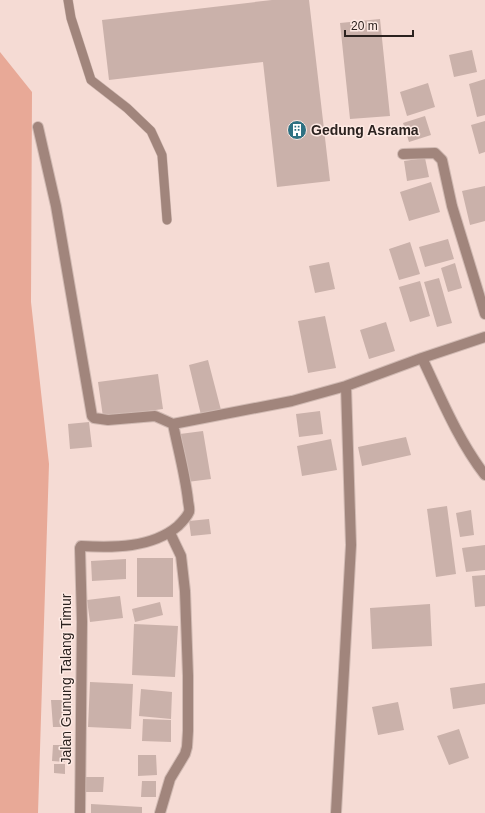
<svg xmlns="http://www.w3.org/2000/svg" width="485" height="813" viewBox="0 0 485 813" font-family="Helvetica,sans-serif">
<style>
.green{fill:#e8a997}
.building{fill:#cab1aa}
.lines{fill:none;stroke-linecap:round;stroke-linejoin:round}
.service-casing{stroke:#d1bab3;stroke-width:10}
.minor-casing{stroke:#d1bab3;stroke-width:12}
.service{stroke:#a1857c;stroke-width:9}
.minor{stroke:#a1857c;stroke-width:10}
.labels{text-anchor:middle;stroke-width:3;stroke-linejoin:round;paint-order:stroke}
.poi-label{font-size:14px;font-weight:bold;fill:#2b221f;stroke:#feeae4;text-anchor:start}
.street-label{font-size:14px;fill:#2b221f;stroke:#feeae4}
</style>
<rect width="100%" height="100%" fill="#f5dbd4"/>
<path class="green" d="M0,52L32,92L31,302L49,464L38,813H0Z"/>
<path class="building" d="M272,0H309L330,181L277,187L263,62L109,80L102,20Z
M380,19L390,116L350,119L340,23Z
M472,50L477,72L454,77L449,55Z
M485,79V115L477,117L469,84Z
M428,83L435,107L407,116L400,92Z
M425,116L431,135L409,142L403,123Z
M485,121V152L479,154L471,125Z
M425,158L429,177L407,181L404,161Z
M431,182L440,212L409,221L400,192Z
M485,186V221L470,225L462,191Z
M448,239L454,259L425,267L419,247Z
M410,242L420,274L399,280L389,249Z
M329,262L335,289L315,293L309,266Z
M455,263L462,288L448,292L441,268Z
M439,278L452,323L437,327L424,282Z
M420,281L430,316L410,322L399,287Z
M325,316L336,368L308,373L298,321Z
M386,322L395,351L369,359L360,330Z
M208,360L221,410L201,415L189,365Z
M158,374L163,409L103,417L98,382Z
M320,411L323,434L299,437L296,414Z
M89,422L92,447L70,449L68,424Z
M203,431L211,479L187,482L180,434Z
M406,437L411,455L362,466L358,447Z
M331,439L337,470L302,476L297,446Z
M447,506L456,574L436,577L427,509Z
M471,510L474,535L460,537L456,513Z
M209,519L211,534L191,536L189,521Z
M485,545V570L466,572L462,548Z
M137,558H173V597H137Z
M126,559V579L92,581L91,561Z
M485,575V606L475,607L472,576Z
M120,596L123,618L90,622L87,600Z
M160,602L163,615L135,622L132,609Z
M430,604L432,646L372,649L370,608Z
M134,624L178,626L175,677L132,675Z
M90,682L133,684L131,729L88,727Z
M485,683V704L453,709L450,688Z
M141,689L172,692L171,719L139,716Z
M51,700H65L66,727H53Z
M398,702L404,730L378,735L372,707Z
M143,719L171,720V742L142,741Z
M459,729L469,758L449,765L437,736Z
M53,745H65V762L52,761Z
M138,755H156L157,775L138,776Z
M54,764H65V774L54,773Z
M84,777H104L103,792H83Z
M142,781H156V797H141Z
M91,804L142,807V813H91Z"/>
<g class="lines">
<defs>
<path id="service" d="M68,0L71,18L91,80L127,108L151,131L162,155L167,220"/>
<path id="minor" d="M38,127L56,206L92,416L94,418L108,420L155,416L173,424
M403,154L435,153L442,160L452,206L485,314
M422,358C441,398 458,440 485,475
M80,813L82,622L80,548L81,546C113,548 152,548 178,526C182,522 187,517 189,512C190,508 188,503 188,500C185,474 178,449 173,424L292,401L346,386L422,358L485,337
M160,813L170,779L185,754L187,747L188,731V676L185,591L181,556L170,533
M336,813L351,545L346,386"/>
</defs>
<use href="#service" class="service-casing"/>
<use href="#minor" class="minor-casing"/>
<use href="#service" class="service"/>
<use href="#minor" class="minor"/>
</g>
<defs>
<symbol id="building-disc" viewBox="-11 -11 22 22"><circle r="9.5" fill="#2e7182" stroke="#feeae4"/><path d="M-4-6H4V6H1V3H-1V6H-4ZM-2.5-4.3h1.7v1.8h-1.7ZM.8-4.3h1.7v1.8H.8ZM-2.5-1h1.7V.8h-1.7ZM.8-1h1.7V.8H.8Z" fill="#fff"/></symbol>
</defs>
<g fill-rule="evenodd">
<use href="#building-disc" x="286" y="119" width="22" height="22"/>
</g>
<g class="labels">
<g class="poi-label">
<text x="311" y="135">Gedung Asrama</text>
</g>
<g class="street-label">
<text transform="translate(66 679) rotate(-90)" y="5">Jalan Gunung Talang Timur</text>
</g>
</g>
<path d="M345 30v6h68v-6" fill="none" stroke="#2b221f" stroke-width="2"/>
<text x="351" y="30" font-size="12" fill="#2b221f" stroke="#feeae4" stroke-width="3" paint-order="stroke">20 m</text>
</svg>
